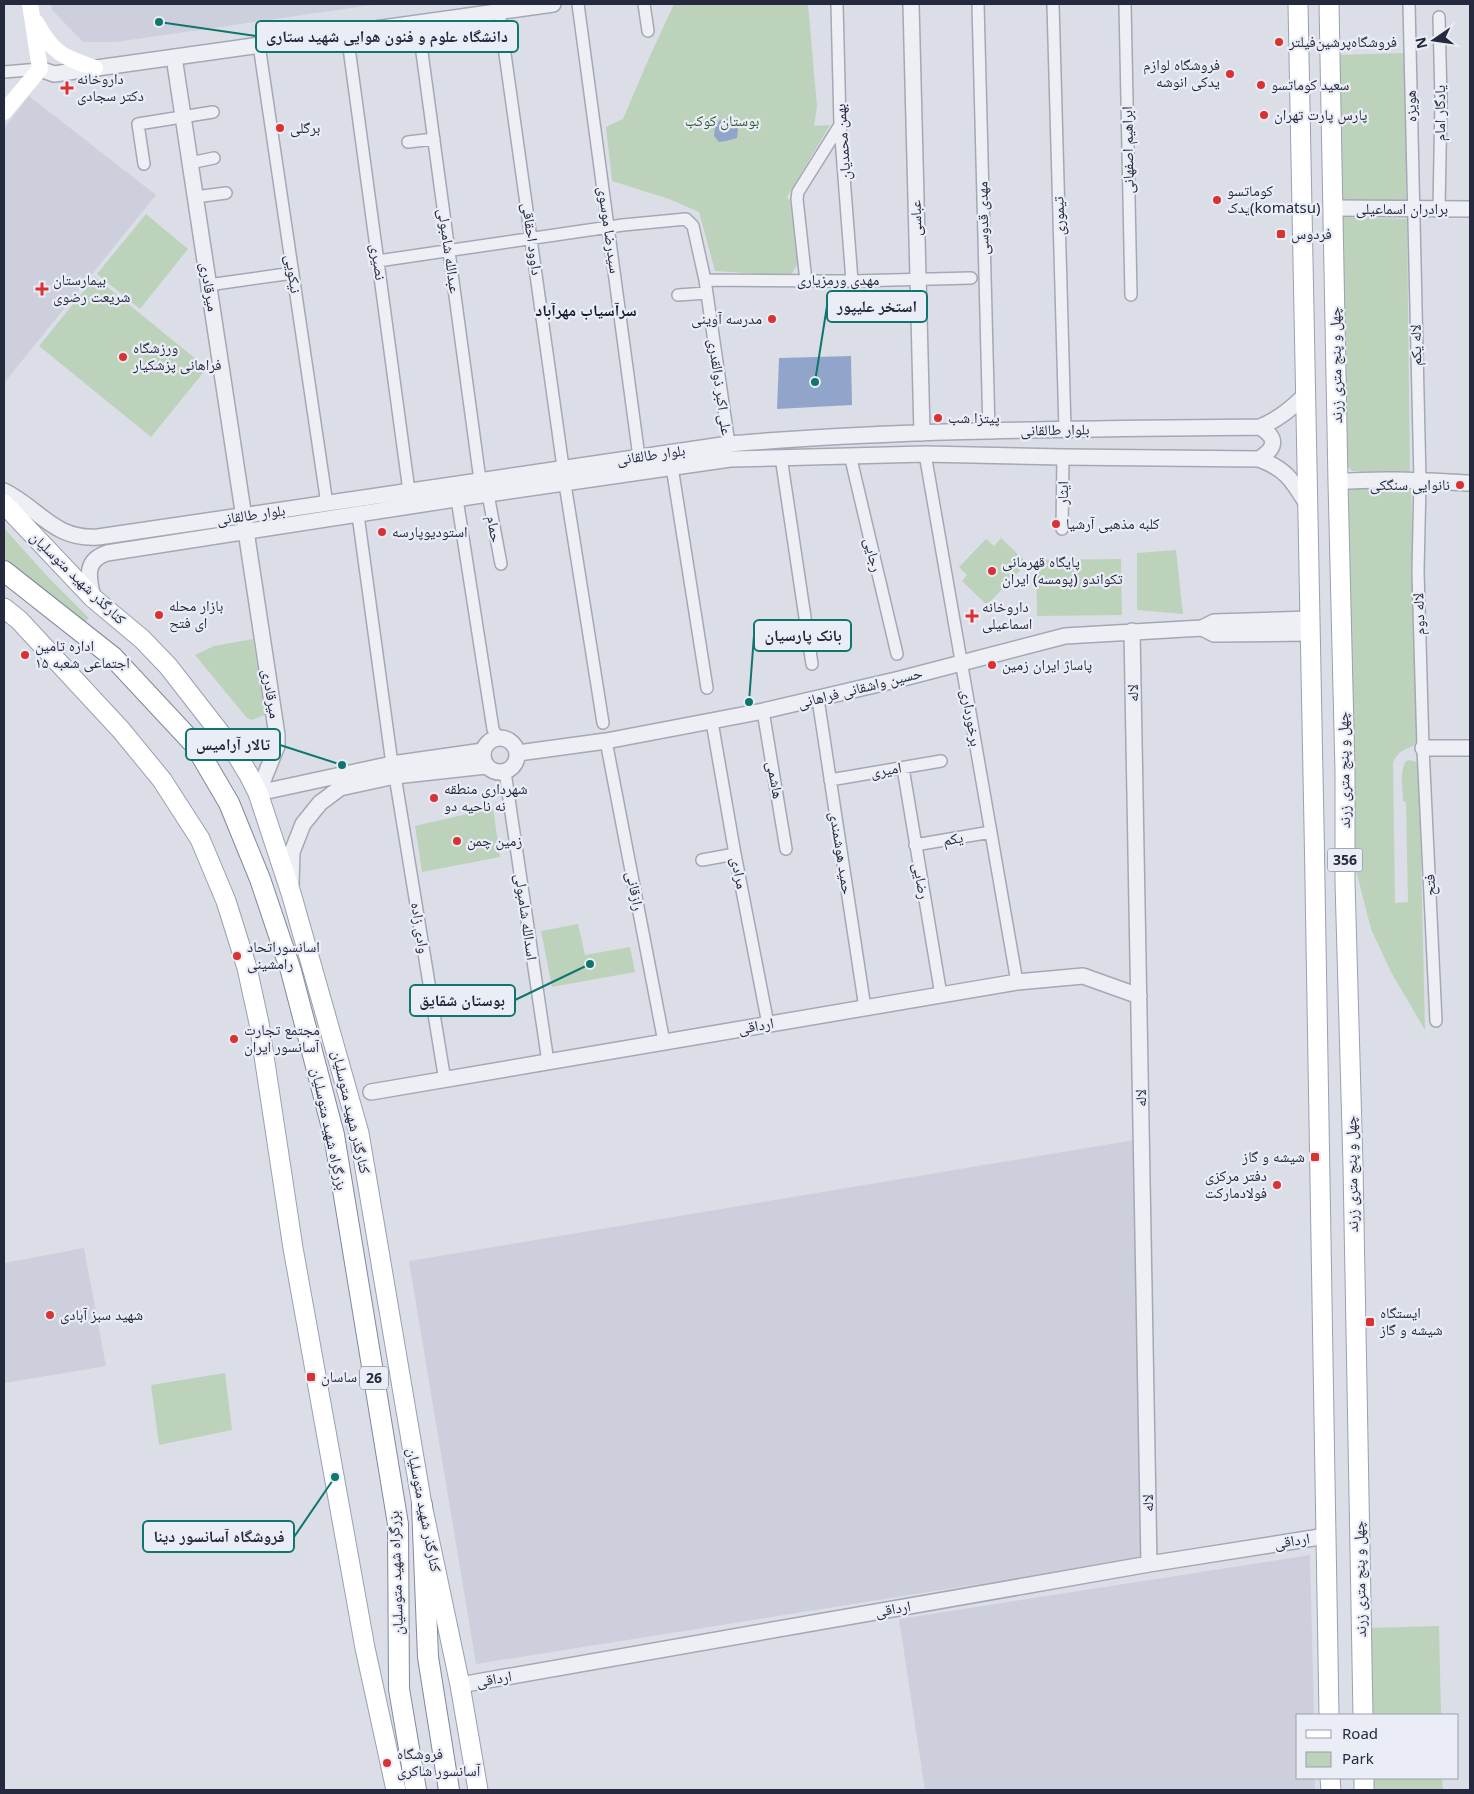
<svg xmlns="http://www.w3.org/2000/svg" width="1474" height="1794" viewBox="0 0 1474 1794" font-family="'Noto Sans','Noto Naskh Arabic',sans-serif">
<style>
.built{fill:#cdd0dc}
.green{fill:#bdd2bb}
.water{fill:#91a5cb}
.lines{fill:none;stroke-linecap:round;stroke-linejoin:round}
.minor-casing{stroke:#a4a8b4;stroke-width:14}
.tertiary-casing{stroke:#a4a8b4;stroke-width:18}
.primary-casing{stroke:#99a0b4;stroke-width:21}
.trunk-casing{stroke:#81889f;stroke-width:22}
.minor{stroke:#eeeff5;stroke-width:11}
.tertiary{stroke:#eeeff5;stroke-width:15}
.secondary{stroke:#fff;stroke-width:16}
.primary{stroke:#fff;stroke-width:19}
.trunk{stroke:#fff;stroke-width:20}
.poi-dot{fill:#db3132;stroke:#eaedf5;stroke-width:2}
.labels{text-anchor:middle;stroke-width:4.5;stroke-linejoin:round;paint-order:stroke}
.shield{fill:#eaedf5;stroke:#5f6475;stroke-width:1}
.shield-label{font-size:14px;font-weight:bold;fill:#24293e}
.poi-label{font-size:15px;fill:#24293e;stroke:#eaedf5;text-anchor:start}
.street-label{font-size:15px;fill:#24293e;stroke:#eaedf5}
.park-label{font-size:15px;fill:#315b30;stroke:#eaedf5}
.neighbourhood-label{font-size:16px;font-weight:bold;fill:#161b2f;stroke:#eaedf5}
.leader{fill:none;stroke:#0f766e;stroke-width:2}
.callout-dot{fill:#0f766e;stroke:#eaedf5;stroke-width:2}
.callout{fill:#eaedf5;stroke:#0f766e;stroke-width:2}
.callout-label{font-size:16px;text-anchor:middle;font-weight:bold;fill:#24293e}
</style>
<rect width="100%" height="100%" fill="#dbdee7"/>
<path class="built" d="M51,4H379L116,42H83L52,10Z
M29,96L156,195L4,383V128Z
M1134,1140L1143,1558L476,1664L409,1261Z
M84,1248L106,1366L4,1383V1263Z
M1310,1555L1314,1715H1298V1778H1315V1790H925L899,1619Z"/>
<path class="green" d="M674,4H808L817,107L814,126L830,125L787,197L790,201L798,264L790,276L715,271L699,212L669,199L612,181L606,127L623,119L649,58Z
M1406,53V202L1341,201L1337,55Z
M146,214L188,249L140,309L97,274Z
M1340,217L1407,219L1410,472L1352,471L1346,465Z
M95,277L207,368L151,437L39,346Z
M1411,486L1418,718C1418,725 1420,736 1416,742C1411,751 1400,746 1393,763L1395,903L1408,902L1406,802L1403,801C1403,789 1399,772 1406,761L1410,760L1417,762L1419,765L1425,1030L1391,972L1371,929L1354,863L1347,490L1351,487Z
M4,528L47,576L89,618L83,624L46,591L4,558Z
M1001,538L1027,563L987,605L962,581L967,575L959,567L986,539L994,546Z
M1176,550L1183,614L1137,610V553Z
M1121,559L1122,615L1037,616L1036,560Z
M253,639L265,715L252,720L247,718L195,655L214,646Z
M493,808L500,857L422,872L415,826Z
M578,924L585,955L630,947L635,972L552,987L541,931Z
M225,1373L232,1430L159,1445L151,1385Z
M1439,1626L1441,1715H1370L1368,1628Z
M1371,1778H1442L1443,1790H1372Z"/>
<path class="water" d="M728,119L733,121L738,129L737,138L726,141L719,142L714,136L715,126L720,120Z
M851,356L852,405L777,409L779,358Z"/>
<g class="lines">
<defs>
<path id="minor" d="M578,4L639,457
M644,4L648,31
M837,4L840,125L852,281
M978,4L989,431
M1053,4L1065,429
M1125,4L1131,295
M1409,4L1420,481L1418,572L1423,748L1436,1021
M499,11L563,467
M1439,17L1441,100L1439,209
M418,23L480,480
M347,33L409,491
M259,45L327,504
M4,72L40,69
M408,142L434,139
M190,163L214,158
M144,164L138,124L213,112
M195,197L226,193
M378,261L623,225L686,219L693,226L705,280L729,444
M705,280L852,281L971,278
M806,281L797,199L798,192L840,125
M208,285L293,273
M678,295L707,293
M925,454L1017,982
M850,455L897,654
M781,457L812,664
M672,467L707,688
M565,484L603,723
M488,494L501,564
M457,499L493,729L497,737
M358,515L392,764
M1062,529L1063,457
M818,699L865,1008
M763,711L786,849
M712,722L735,854L768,1024
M606,741L664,1042
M903,768L941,995
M505,772L548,1062
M395,776L445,1081
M830,780L941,761
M915,845L991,832
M702,860L735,854"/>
<path id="tertiary" d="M911,4L922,433
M174,57L277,735V746L258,793
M40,69L54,74L553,4
M1334,208L1470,209
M1259,459C1276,448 1278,438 1260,427
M1338,482C1382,478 1426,481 1470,483
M4,491C40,509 54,540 98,537L729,444C905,429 1083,429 1260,427C1279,419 1292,408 1306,394
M93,598C89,579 83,561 107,553L488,494L730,459L925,454L1063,457L1259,459C1286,469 1292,480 1307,504
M1202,628L1214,634L1311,633
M1132,631L1149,1564
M483 755a17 17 0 1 1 34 0a17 17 0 1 1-34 0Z
M1423,748H1470
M518,753L606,741L763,711L900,679L1065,636L1202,628L1214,622L1311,619
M258,793L392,764L483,751
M291,884L292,852L303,824L320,803L340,788L395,776L486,766
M371,1092L1017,982L1083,976L1139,996
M460,1685L1149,1564L1326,1536"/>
<path id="primary" d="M1298,4C1310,574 1320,1145 1329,1715
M1329,4L1338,482L1345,772V882L1353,1166L1363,1715
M4,504L93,598L142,639L168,666L235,752L249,775L258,793L291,893L359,1133L422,1505L460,1685L478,1790
M4,608L19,620L121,730L162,780L200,839L226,901L247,968L259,1023L293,1248L365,1648L396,1790
M1330,1778L1331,1790
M1364,1778V1790"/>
<path id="trunk" d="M4,508L10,510
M4,571L113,657L195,745L229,803L260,879L291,971L334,1135L398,1524L399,1689L416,1790
M422,1505L428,1657L449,1790"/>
</defs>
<use href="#minor" class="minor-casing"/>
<use href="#tertiary" class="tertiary-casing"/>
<use href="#primary" class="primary-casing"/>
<use href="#trunk" class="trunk-casing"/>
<use href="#minor" class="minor"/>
<use href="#tertiary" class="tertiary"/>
<path class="secondary" d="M36,22C52,53 63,57 95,68
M4,112L40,69L30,4"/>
<use href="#primary" class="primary"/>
<use href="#trunk" class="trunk"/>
</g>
<g class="poi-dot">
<circle cx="1279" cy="42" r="5"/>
<circle cx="1230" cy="74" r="5"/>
<circle cx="1261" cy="85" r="5"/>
<path d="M64.5 80.5h5v5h5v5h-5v5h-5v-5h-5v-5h5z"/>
<circle cx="1264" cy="115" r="5"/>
<circle cx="280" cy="128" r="5"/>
<circle cx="1217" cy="200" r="5"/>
<rect x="1276" y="229" width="10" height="10" rx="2.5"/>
<path d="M39.5 281.5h5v5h5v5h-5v5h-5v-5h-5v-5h5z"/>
<circle cx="772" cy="319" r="5"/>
<circle cx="123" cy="357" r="5"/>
<circle cx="938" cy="418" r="5"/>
<circle cx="1460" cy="485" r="5"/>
<circle cx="1056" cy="524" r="5"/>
<circle cx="382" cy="532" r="5"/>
<circle cx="992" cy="571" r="5"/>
<circle cx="159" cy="615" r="5"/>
<path d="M969.5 608.5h5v5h5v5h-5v5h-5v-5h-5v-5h5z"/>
<circle cx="25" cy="655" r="5"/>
<circle cx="992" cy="665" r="5"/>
<circle cx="434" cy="798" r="5"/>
<circle cx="457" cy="841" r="5"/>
<circle cx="237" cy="956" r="5"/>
<circle cx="234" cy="1039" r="5"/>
<rect x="1310" y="1152" width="10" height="10" rx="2.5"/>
<circle cx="1277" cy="1185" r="5"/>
<circle cx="50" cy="1315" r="5"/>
<rect x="1365" y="1317" width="10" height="10" rx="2.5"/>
<rect x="306" y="1372" width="10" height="10" rx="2.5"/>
<circle cx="387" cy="1763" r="5"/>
</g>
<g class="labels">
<g class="shield">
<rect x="1327.5" y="848.5" width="35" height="23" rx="4"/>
<rect x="360" y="1366.5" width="28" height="23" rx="4"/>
</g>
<g class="shield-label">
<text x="1345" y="865">356</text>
<text x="374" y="1383">26</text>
</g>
<g class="poi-label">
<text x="1289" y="47">فروشگاه‌پرشین‌فیلتر</text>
<text x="1220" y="70" text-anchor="end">فروشگاه لوازم<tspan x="1220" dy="17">یدکی انوشه</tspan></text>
<text x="77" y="84">داروخانه<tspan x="77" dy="17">دکتر سجادی</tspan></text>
<text x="1271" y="90">سعید کوماتسو</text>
<text x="1274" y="120">پارس پارت تهران</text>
<text x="290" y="133">برگلی</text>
<text x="1227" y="196">کوماتسو<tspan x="1227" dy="17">یدک(komatsu)</tspan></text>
<text x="1291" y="239">فردوس</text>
<text x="53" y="285">بیمارستان<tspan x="53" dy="17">شریعت رضوی</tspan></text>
<text x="762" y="324" text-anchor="end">مدرسه آوینی</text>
<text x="133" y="353">ورزشگاه<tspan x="133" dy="17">فراهانی پزشکیار</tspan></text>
<text x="948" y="423">پیتزا شب</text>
<text x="1450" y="490" text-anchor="end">نانوایی سنگکی</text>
<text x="1066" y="529">کلبه مذهبی آرشیا</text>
<text x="392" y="537">استودیوپارسه</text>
<text x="1002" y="567">پایگاه قهرمانی<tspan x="1002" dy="17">تکواندو (پومسه) ایران</tspan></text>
<text x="169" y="611">بازار محله<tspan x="169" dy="17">ای فتح</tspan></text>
<text x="982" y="612">داروخانه<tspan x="982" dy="17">اسماعیلی</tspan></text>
<text x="35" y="651">اداره تامین<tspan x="35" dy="17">اجتماعی شعبه ۱۵</tspan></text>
<text x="1002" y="670">پاساژ ایران زمین</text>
<text x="444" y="794">شهرداری منطقه<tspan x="444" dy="17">نه ناحیه دو</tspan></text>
<text x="467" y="846">زمین چمن</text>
<text x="247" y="952">اسانسوراتحاد<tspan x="247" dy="17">رامشینی</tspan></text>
<text x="244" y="1035">مجتمع تجارت<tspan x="244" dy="17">آسانسور ایران</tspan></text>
<text x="1305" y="1162" text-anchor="end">شیشه و گاز</text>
<text x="1267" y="1181" text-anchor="end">دفتر مرکزی<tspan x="1267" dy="17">فولادمارکت</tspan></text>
<text x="1380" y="1318">ایستگاه<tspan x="1380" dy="17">شیشه و گاز</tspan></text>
<text x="60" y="1320">شهید سبز آبادی</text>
<text x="321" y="1382">ساسان</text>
<text x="397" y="1759">فروشگاه<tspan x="397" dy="17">آسانسور شاکری</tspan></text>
</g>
<g class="street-label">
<text transform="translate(1411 106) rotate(-91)" y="5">هویزه</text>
<text transform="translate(1440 113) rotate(-90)" y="5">یادگار امام</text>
<text transform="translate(843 142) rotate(-94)" y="5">بهمن محمدیان</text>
<text transform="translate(1128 150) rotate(-91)" y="5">ابراهیم اصفهانی</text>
<text x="1402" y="214">برادران اسماعیلی</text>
<text transform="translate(1059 216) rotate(-92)" y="5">تیموری</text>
<text transform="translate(916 218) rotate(-91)" y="5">عباسی</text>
<text transform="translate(983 218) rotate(-91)" y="5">مهدی قدوسی</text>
<text transform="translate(609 230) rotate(82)" y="5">سیدرضا موسوی</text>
<text transform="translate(532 239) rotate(82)" y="5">داوود احقاقی</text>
<text transform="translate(449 251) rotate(82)" y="5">عبدالله شامبولی</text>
<text transform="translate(378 262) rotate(82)" y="5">نصیری</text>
<text transform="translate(293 274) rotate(82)" y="5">نیکویی</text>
<text x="838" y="285">مهدی ورمزیاری</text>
<text transform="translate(209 287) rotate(81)" y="5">میرقادری</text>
<text transform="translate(1416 345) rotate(-91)" y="5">لاله یکم</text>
<text transform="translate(1336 365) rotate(-91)" y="5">چهل و پنج متری زرند</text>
<text transform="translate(720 387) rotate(82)" y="5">علی اکبر ذوالقدری</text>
<text transform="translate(1055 430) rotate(-1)" y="5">بلوار طالقانی</text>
<text transform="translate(651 455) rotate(-8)" y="5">بلوار طالقانی</text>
<text transform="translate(1063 493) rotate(-89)" y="5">ایثار</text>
<text transform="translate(251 515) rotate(-8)" y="5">بلوار طالقانی</text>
<text transform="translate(494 529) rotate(80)" y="5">حمام</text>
<text transform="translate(873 555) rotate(77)" y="5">رجایی</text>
<text transform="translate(78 578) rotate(44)" y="5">کنارگذر شهید متوسلیان</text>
<text transform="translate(1419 614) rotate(-92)" y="5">لاله دوم</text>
<text transform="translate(860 688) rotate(-14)" y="5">حسین واشقانی فراهانی</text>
<text transform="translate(1133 693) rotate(-91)" y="5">لاله</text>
<text transform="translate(271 694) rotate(81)" y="5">میرقادری</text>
<text transform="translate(971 718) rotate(80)" y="5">برخورداری</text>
<text transform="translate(886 770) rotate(-10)" y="5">امیری</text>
<text transform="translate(1344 770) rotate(-91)" y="5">چهل و پنج متری زرند</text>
<text transform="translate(775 780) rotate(80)" y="5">هاشمی</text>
<text transform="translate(953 839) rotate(-10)" y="5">یکم</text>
<text transform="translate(841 853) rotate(81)" y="5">حمید هوشمندی</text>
<text transform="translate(739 873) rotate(79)" y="5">مرادی</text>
<text transform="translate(921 881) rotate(80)" y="5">رضایی</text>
<text transform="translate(1430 885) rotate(-93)" y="5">فتح</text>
<text transform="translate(635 891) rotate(79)" y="5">رازقانی</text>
<text transform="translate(526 917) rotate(82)" y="5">اسدالله شامبولی</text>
<text transform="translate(420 928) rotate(81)" y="5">وادی زاده</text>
<text transform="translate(756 1026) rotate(-10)" y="5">ارداقی</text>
<text transform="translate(1141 1098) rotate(-91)" y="5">لاله</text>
<text transform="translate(351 1112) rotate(77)" y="5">کنارگذر شهید متوسلیان</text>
<text transform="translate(329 1129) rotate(78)" y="5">بزرگراه شهید متوسلیان</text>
<text transform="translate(1352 1174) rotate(-91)" y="5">چهل و پنج متری زرند</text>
<text transform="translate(1148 1503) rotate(-91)" y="5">لاله</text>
<text transform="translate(424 1510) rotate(79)" y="5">کنارگذر شهید متوسلیان</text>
<text transform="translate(1292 1541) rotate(-9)" y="5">ارداقی</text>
<text transform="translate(396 1573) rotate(-92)" y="5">بزرگراه شهید متوسلیان</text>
<text transform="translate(1360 1579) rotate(-91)" y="5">چهل و پنج متری زرند</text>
<text transform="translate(893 1609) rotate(-10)" y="5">ارداقی</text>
<text transform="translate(494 1679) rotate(-10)" y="5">ارداقی</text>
</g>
<g class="park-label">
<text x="722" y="126">بوستان کوکب</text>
</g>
<g class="neighbourhood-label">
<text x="586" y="316">سرآسیاب مهرآباد</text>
</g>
</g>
<path class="leader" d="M159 22L256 36M815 382L827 306M749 702L754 635M342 765L280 745M590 964L515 1000M335 1477L294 1537"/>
<g class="callout-dot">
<circle cx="159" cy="22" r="5"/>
<circle cx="815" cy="382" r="5"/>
<circle cx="749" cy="702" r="5"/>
<circle cx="342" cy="765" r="5"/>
<circle cx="590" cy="964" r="5"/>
<circle cx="335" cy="1477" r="5"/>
</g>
<g class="callout">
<rect x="256" y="21" width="262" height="31" rx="5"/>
<rect x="827" y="291" width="100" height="31" rx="5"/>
<rect x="754" y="620" width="97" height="31" rx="5"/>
<rect x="186" y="729" width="94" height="31" rx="5"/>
<rect x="410" y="985" width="105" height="31" rx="5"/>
<rect x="143" y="1521" width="151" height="31" rx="5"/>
</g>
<g class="callout-label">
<text x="387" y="42">دانشگاه علوم و فنون هوایی شهید ستاری</text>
<text x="877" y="312">استخر علیپور</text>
<text x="803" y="641">بانک پارسیان</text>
<text x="233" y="750">تالار آرامیس</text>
<text x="462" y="1006">بوستان شقایق</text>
<text x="219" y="1542">فروشگاه آسانسور دینا</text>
</g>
<rect width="1474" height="1794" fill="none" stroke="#24293e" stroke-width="10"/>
<rect x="1296" y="1714" width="162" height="65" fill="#eaedf5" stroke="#9b9fac"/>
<rect x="1306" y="1730" width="25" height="8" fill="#ffffff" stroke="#9b9fac"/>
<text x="1342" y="1739" font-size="15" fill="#24293e">Road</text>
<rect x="1306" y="1752" width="25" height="15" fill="#bdd2bb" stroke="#9b9fac"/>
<text x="1342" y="1764" font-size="15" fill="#24293e">Park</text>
<g transform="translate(1434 40) rotate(257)" stroke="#eaedf5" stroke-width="4" paint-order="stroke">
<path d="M0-4L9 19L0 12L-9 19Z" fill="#24293e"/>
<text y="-8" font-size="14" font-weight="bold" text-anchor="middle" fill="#24293e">N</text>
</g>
</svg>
